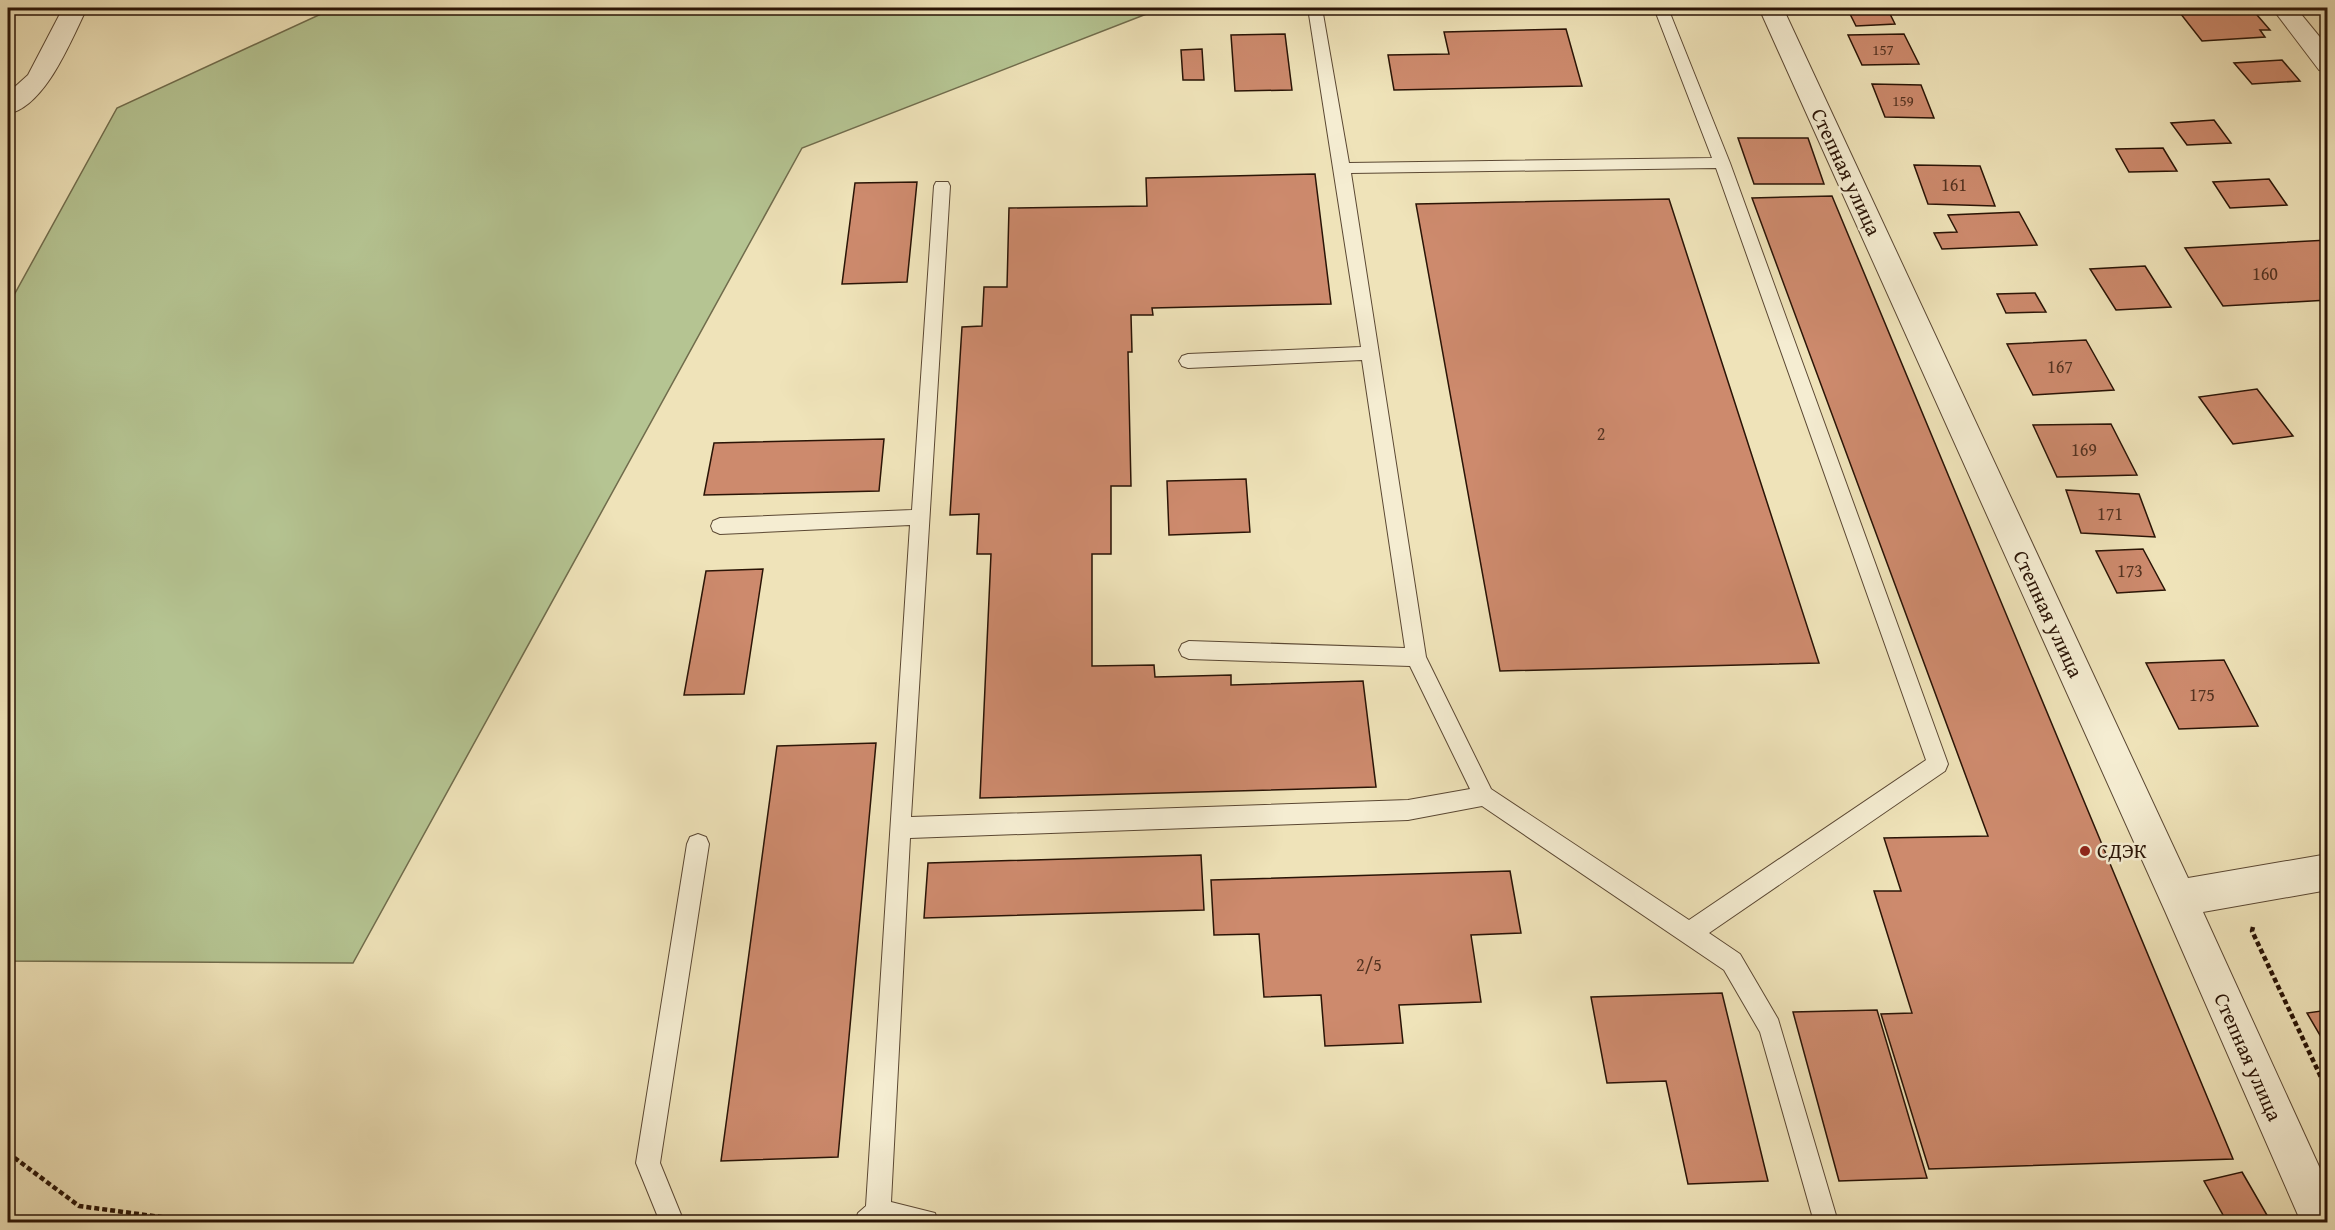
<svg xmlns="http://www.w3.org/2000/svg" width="2335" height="1230" viewBox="0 0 2335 1230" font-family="'Gentium Book Plus',serif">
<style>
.green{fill:#b5c492;stroke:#706c4c;stroke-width:1.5}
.building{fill:#cd8a6d;stroke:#2a1406;stroke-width:1.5}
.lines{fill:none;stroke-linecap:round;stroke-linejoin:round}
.service-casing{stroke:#5b4833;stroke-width:2}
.minor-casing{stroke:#5b4833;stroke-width:2}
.path{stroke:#2a1406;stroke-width:4.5;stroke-dasharray:5 3;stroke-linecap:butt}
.service{fill:#f5edd2;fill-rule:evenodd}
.minor{fill:#f5edd2;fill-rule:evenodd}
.poi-dot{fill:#8f2418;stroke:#f5edd2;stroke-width:2}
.labels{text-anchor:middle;stroke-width:5;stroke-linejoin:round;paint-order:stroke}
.far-number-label{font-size:15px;fill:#533220}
.number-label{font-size:18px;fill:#533220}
.street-label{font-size:21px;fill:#2a1406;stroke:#f5edd2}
.poi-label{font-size:21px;fill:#2a1406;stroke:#f5edd2;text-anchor:start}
</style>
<rect width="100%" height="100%" fill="#efe3b9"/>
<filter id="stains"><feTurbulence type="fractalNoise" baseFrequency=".00333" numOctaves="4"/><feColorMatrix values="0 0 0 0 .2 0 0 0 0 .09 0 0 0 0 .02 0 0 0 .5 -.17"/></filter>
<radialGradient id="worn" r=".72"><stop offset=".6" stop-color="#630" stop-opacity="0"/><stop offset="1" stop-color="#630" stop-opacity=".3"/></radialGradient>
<path class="green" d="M334,8H1162L802,148L353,963L8,961V306L117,108Z"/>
<path class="building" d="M204,8H265L202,13Z
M1847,8H1887L1895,24L1856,26Z
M2251,8L2270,30H2260L2265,37L2202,41L2180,13Z
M1566,29L1582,86L1394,90L1388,55L1449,54L1444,32Z
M1285,34L1292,90L1235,91L1231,35Z
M1904,34L1919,64L1862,65L1848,35Z
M1202,49L1204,80H1183L1181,50Z
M2282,60L2300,81L2252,84L2234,63Z
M1872,84L1921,85L1934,118L1885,117Z
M2214,120L2231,143L2187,145L2171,123Z
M1738,138H1808L1824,184H1754Z
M2163,148L2177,171L2129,172L2116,149Z
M1914,165L1980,166L1995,206L1928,204Z
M1315,174L1331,304L1152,308L1153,315H1131L1132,352H1128L1131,486H1111V554H1092V666L1154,665L1155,677L1231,675V685L1363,681L1376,787L980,798L991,554H977L979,514L950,515L962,327L982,326L984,287H1007L1009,208L1147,206L1146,178Z
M2269,179L2287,205L2230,208L2213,182Z
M917,182L907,282L842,284L855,183Z
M1832,196L2233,1159L1929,1169L1881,1014L1912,1013L1874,891H1901L1884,838L1988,836L1752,198Z
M1669,199L1819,663L1500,671L1416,204Z
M2019,212L2037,245L1942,249L1934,233L1957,232L1948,215Z
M2328,240V300L2223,306L2185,248Z
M2145,266L2171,307L2116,310L2090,269Z
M2035,293L2046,312L2006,313L1997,294Z
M2086,340L2114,390L2033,395L2007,344Z
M2257,389L2293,436L2233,444L2199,397Z
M2111,424L2137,475L2057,477L2033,425Z
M884,439L879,491L704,495L714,443Z
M1246,479L1250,532L1169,535L1167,481Z
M2066,490L2139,494L2155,537L2081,533Z
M2143,549L2165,590L2117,593L2096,551Z
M763,569L744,694L684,695L706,571Z
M2224,660L2258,726L2179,729L2146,663Z
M876,743L838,1157L721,1161L777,746Z
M1201,855L1204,910L924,918L928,863Z
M1510,871L1521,933L1471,935L1481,1002L1399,1005L1403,1043L1325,1046L1321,995L1264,997L1259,934L1214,935L1211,880Z
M1722,993L1768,1181L1688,1184L1666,1081L1607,1083L1591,997Z
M1877,1010L1927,1178L1839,1181L1793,1012Z
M2328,1010V1049L2307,1013Z
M2242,1172L2271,1222H2227L2204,1181Z"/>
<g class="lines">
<defs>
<path id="service" d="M1308,8H1322L1349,163L1712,158L1654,8H1668L1730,163L1948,764L1945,771L1709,933L1740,954L1778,1019L1838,1222H1814L1760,1032L1724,970L1482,806L1408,820L910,838L891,1202L935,1213L938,1222H855L858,1213L866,1206L910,525L720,534L713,531L711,526L713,521L720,518L912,510L934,186L936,182H948L950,186L911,817L1408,800L1470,789L1410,666L1189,659L1182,656L1179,650L1182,644L1189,641L1405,648L1362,360L1188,368L1182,366L1179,361L1182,356L1188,354L1361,347ZM1716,168L1926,760L1689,920L1491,789L1426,657L1351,173Z
M698,834L706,837L709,844L660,1163L684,1222H660L636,1163L687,844L690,837Z"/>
<path id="minor" d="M63,8H87C71,40 46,106 8,114V93L28,75Z
M1759,8H1783L2188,878L2328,854V890L2203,912L2328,1186V1222H2301L2165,911Z
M2272,8H2296L2328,47V72L2319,70Z"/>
</defs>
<use href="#service" class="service-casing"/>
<use href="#minor" class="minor-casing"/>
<path class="path" d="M2253,927L2252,931L2328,1092
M8,1153L79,1206L198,1222"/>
<use href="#service" class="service"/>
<use href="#minor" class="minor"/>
</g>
<circle class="poi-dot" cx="2085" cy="851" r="6"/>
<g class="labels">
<g class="far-number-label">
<text x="1883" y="55">157</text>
<text x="1903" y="106">159</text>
</g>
<g class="number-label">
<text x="1954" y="191">161</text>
<text x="2265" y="280">160</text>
<text x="2060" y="373">167</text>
<text x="1601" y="440">2</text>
<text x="2084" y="456">169</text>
<text x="2110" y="520">171</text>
<text x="2130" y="577">173</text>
<text x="2202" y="701">175</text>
<text x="1369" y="971">2/5</text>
</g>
<g class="street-label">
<text transform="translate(1846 172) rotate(65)" y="7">Степная улица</text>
<text transform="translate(2048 614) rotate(65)" y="7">Степная улица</text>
<text transform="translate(2248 1057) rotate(66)" y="7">Степная улица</text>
</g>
<g class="poi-label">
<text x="2097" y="858">СДЭК</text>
</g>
</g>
<rect width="2335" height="1230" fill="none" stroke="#efe3b9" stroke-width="30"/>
<rect x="9" y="9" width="2317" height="1212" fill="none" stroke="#2a1406" stroke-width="3"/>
<rect x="15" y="15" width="2305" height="1200" fill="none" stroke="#2a1406" stroke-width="1.5"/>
<rect width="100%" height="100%" filter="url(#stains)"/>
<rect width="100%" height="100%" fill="url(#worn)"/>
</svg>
